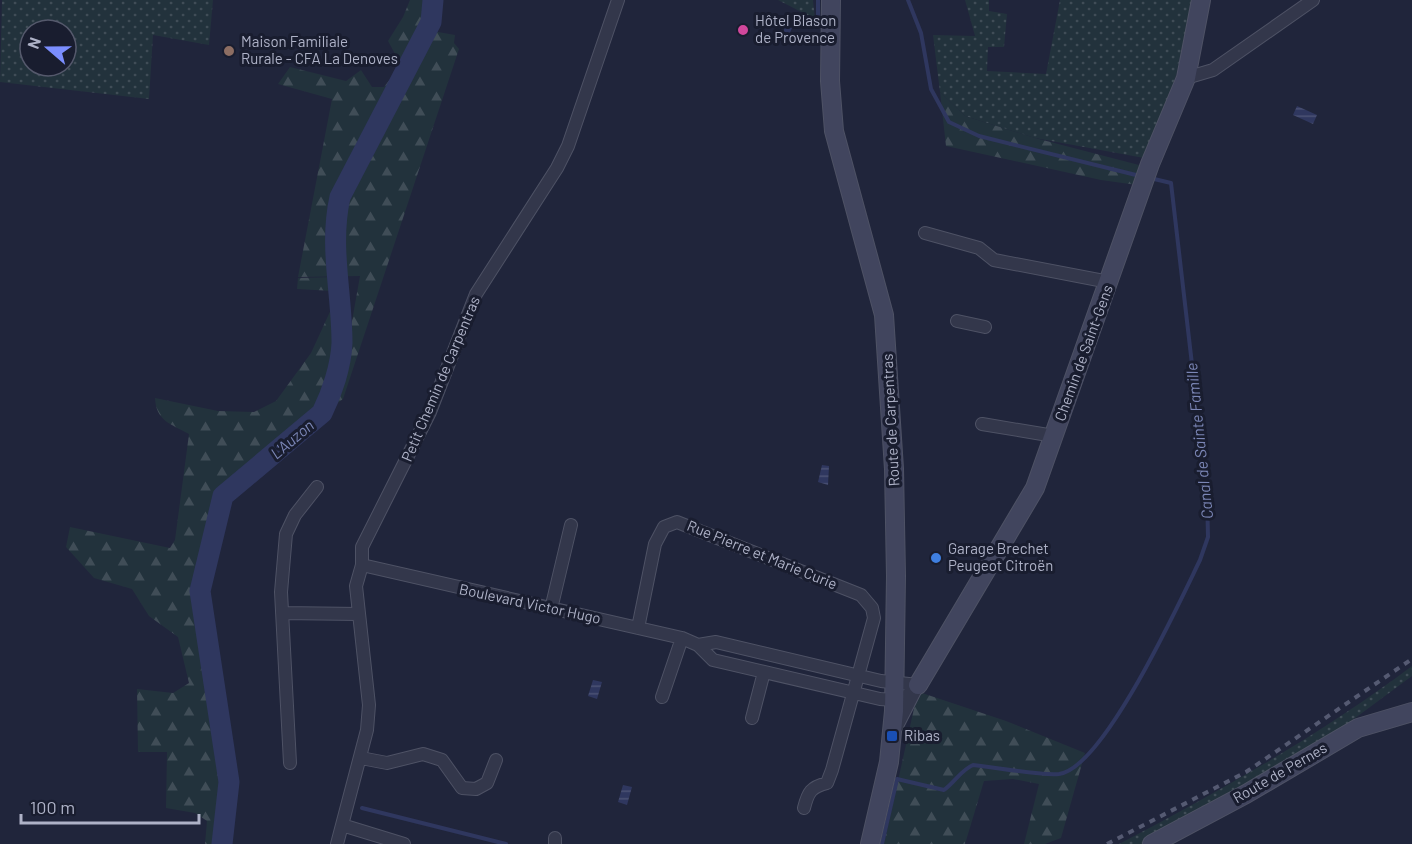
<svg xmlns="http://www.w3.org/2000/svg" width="1412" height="844" viewBox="0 0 1412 844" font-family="Barlow,sans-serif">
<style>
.green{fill:url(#green-dots);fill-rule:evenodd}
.forest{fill:url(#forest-firs)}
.water{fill:url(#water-rules)}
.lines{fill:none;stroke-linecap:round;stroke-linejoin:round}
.stream{stroke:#2f375f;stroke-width:4}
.river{stroke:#2f375f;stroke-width:21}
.street-casing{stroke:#4e5265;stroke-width:14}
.secondary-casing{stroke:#4e5265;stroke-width:20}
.street{stroke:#33374b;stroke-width:12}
.secondary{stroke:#41455e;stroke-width:18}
.rail{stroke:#555a72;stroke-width:4;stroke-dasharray:6 6;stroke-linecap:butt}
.hotel-dot{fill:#d1479c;stroke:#191d2f;stroke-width:2}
.education-dot{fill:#8d6e63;stroke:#191d2f;stroke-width:2}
.shop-dot{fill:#3f7fe0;stroke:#191d2f;stroke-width:2}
.transit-dot{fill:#1a4fb4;stroke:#191d2f;stroke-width:2}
.labels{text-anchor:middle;stroke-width:6;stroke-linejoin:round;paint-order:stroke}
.poi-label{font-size:15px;fill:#aeb2c7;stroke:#191d2f;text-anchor:start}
.street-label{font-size:15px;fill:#aeb2c7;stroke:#191d2f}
.water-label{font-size:16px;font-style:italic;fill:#7b86b6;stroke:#191d2f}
</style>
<defs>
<pattern id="green-dots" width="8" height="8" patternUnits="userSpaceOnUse" patternTransform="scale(1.5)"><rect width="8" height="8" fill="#22323c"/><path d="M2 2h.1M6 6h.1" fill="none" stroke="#404d57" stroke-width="1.8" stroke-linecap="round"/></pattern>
<pattern id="forest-firs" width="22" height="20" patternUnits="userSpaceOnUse" patternTransform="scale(1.5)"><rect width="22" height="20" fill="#22323c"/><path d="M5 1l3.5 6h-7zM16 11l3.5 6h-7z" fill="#404d57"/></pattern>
<pattern id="water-rules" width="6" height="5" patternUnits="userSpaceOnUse" patternTransform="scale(1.5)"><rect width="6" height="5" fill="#2f375f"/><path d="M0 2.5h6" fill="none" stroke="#4b5274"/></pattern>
</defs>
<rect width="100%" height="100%" fill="#20253b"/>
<path class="green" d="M2,0H213L209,45L153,35L149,99L0,82ZM30,30H66V66H30Z
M778,0H813L815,19Z
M965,0H989V11L1007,14L1004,47H988L987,71L1046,74L1060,0H1192L1176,76L1144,158L1035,138L965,116L940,92L933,35L975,36Z
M1412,666V676L1339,730L1143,844H1119C1220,791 1320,735 1412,666Z"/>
<path class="forest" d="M410,0H436L438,9L432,24L438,32L455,35L454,43L459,49L343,399L331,408L349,338L360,276L298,277L332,99L278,84L290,67L346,81L361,70L372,87H384L401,65L388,41L403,17Z
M940,92L965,116L1035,138L1139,165L1137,185L1101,180L946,146Z
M336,277C339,327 342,366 321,412L218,498L195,589L227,782L220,844H205L207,821L195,813L166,808L167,752H138L137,689L173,693L189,683L178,637L149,616L132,589L94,578L66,547L70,527L170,548L175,540L189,434C171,424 156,421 155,398L218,411L254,412L276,401L311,353L334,303L333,291L297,289L298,278Z
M922,693L1006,721L1085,753L1061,838L1045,844H1024L1039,784L1013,779L984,781L965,844H884L915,704Z"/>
<path class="water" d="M785,20L792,28L786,42L783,40Z
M1297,106L1317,115L1313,124L1293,115Z
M822,465L829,466L828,485L818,482Z
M593,680L602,682L597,699L588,696Z
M623,785L632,787L627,805L618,802Z"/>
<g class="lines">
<path class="stream" d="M908,0L921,33L931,89L949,122L979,136L1140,176
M818,15V0
M362,808L506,844
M882,844L897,779L944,790C955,782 961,770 973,765C994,767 1040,776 1059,774C1104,768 1179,603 1200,560L1208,537L1207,494L1171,183L1150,178"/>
<path class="river" d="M222,844L229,782L200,591L223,496L322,413C332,393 341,366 342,343C342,292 329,247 340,197L431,22L433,0"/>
<defs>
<path id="street" d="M1186,78L1213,70L1313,0
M925,233L979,248L994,260L1109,282
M957,321L985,327
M982,424L1054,436
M362,565L682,638L698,645L713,660L880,699L894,700L914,693
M551,609L571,525
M282,613L359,614
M638,628L655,544L664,527L677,522L861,595L872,608L874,618L832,770L827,783C811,787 808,792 804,808
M698,645L716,642L881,681L918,685L896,728
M662,697L682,638
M752,718L764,672
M361,758L387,763L423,754L442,760L462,788L476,789L487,783L496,760
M290,763L281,592L286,534L295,515L317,487
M342,825L404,844
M555,838V844
M337,844L367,730L369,705L356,586L362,565V547L430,412L476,294L557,168L568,146L618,0"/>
<path id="secondary" d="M831,0L830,81L834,131L884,315L894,469L896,576L894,711L889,762L870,844
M918,685L1035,488L1150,164L1186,78L1201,0
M1152,844L1246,794L1358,728L1412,712"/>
</defs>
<use href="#street" class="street-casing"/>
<use href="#secondary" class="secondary-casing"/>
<use href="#street" class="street"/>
<use href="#secondary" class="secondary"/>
<path class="rail" d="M1107,844L1246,772L1412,659"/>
</g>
<circle class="hotel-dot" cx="743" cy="30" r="6"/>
<circle class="education-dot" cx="229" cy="51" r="6"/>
<circle class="shop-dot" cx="936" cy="558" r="6"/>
<rect class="transit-dot" x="886" y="730" width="12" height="12" rx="3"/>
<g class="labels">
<g class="poi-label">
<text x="755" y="26">Hôtel Blason<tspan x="755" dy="17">de Provence</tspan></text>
<text x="241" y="47">Maison Familiale<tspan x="241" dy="17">Rurale - CFA La Denoves</tspan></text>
<text x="948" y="554">Garage Brechet<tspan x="948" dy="17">Peugeot Citroën</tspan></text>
<text x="904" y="741">Ribas</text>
</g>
<g class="street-label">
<text transform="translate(1084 353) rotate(-70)" y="5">Chemin de Saint-Gens</text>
<text transform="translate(441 379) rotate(-67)" y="5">Petit Chemin de Carpentras</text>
<text transform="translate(891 420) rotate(-93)" y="5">Route de Carpentras</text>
<text transform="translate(762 555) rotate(22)" y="5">Rue Pierre et Marie Curie</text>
<text transform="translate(530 604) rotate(12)" y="5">Boulevard Victor Hugo</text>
<text transform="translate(1280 773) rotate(-30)" y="5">Route de Pernes</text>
</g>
<g class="water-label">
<text transform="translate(292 439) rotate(-40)" y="6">L'Auzon</text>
<text transform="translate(1199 441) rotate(-96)" y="6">Canal de Sainte Famille</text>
</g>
</g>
<g transform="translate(48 48) rotate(290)"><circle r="28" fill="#191d2f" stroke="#55596c" stroke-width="1.5"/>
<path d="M0-4.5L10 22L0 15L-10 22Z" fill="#7b8eff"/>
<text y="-9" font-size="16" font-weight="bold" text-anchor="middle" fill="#aeb2c7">N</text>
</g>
<path d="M21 814v9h178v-9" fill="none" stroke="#aeb2c7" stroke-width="3"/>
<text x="30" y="814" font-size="18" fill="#aeb2c7" stroke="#191d2f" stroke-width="4.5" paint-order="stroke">100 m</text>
</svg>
